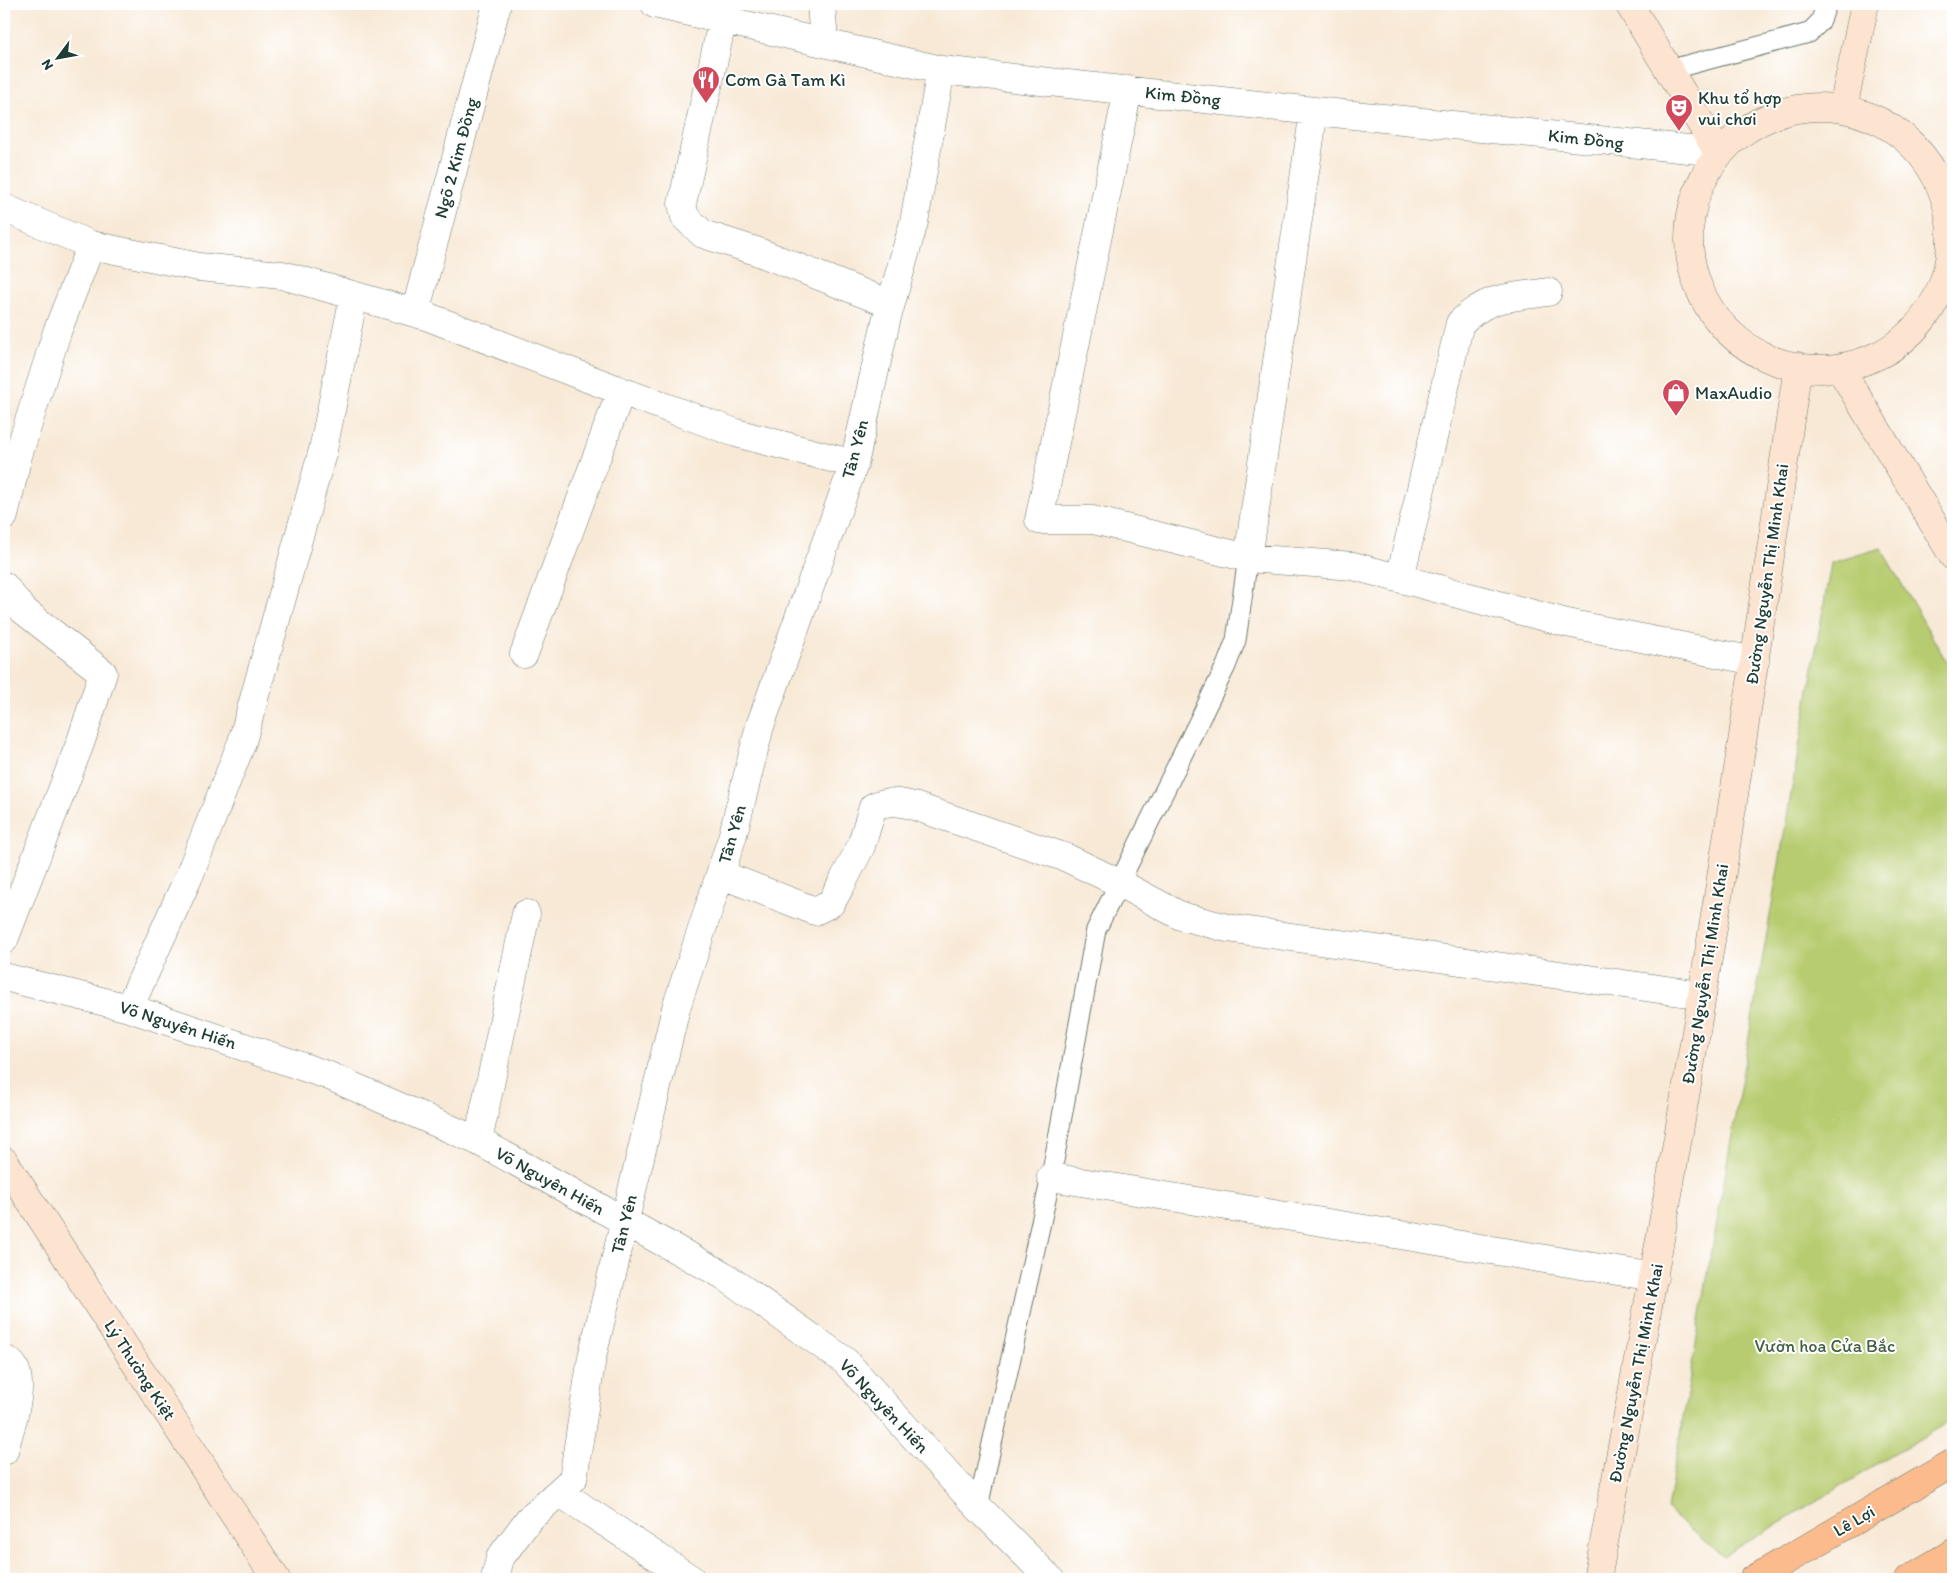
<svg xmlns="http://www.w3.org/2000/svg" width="1957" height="1583" viewBox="0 0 1957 1583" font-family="Itim,sans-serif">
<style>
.green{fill:#b7cc70;stroke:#6b8452}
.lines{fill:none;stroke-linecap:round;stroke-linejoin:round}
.lane-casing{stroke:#6b796d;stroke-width:21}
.street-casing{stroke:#6b796d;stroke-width:29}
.secondary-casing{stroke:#6b796d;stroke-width:29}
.primary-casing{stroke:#6b796d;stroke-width:29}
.lane{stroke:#fff;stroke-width:19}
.street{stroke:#fff;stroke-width:28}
.secondary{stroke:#fde4d1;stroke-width:28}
.primary{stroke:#fbbb8d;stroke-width:28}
.labels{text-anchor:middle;stroke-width:4;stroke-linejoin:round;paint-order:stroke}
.poi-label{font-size:18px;fill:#1f3d34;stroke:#fff;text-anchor:start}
.street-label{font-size:18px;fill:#1f3d34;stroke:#fff}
.park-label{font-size:18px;fill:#456143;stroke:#fff}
</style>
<rect width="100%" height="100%" fill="#fff"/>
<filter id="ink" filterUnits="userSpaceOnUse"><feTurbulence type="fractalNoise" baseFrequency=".02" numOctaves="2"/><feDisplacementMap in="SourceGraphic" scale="10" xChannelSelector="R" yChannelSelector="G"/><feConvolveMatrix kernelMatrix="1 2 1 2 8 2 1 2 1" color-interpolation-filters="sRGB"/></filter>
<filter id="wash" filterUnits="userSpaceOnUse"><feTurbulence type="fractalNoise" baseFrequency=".0096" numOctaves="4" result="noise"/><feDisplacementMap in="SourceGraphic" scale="20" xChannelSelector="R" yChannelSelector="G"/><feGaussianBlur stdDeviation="1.12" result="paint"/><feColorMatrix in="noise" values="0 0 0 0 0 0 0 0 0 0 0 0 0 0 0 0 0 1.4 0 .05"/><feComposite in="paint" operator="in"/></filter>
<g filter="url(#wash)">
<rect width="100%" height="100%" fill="#f8e9d6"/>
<path class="green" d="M1881,548L1953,673V1419L1724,1556L1667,1510L1831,563Z"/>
</g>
<g filter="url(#ink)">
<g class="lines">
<defs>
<path id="lane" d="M1668,70L1809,33L1820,22L1827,4
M978,1507L1051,1177L1096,930L1226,666L1236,640L1248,558"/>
<path id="street" d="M655,4L941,70L1314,111L1718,152
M821,4L824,42
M723,18L682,204L685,217L703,234L756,251L890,304
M1128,90L1039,520H1093L1248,558L1353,566L1567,623L1755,661
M4,208L91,245L199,267L282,275L426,316L621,391L736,433L854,464
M415,313L497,4
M4,516L17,459L57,332L91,245
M1248,558L1314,111
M1400,578L1460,323C1489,295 1510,298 1548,292
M4,586L23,610L103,673L81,741L4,940
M524,654L621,391
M720,874L815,911L831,903L841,885L861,846L873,807C887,800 900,802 914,806L1067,858L1119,883L1181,916L1227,928L1702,995
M4,977L129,1008L327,1075L478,1141L723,1275L845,1361L978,1507L1050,1579
M129,1008L189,876L242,742L323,450L354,296
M478,1141L526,914
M1051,1177L1654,1277
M4,1359C33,1370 9,1429 4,1451
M559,1492L691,1579
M495,1579L500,1558L529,1519L573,1479L592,1357L676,1008L732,838L760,726L854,464L886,321L914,222L941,70"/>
<path id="secondary" d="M1629,4L1718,152
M1689 238a131 131 0 1 1 262 0a131 131 0 1 1-262 0Z
M1843,108L1865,4
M1841,370L1953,556
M4,1161L276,1579
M1597,1579C1634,1385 1670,1191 1702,995C1737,786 1767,576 1798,366"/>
<path id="primary" d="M1754,1579L1953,1463
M1909,1579L1953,1553"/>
</defs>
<use href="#lane" class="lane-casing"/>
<use href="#street" class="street-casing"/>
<use href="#secondary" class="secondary-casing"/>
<use href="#primary" class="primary-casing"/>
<use href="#lane" class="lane"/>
<use href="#street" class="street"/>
<use href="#secondary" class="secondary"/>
<use href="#primary" class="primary"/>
</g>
</g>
<defs>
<symbol id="restaurant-pin" viewBox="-11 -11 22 30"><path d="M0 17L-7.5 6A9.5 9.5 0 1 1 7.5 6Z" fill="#d1495b" stroke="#fff"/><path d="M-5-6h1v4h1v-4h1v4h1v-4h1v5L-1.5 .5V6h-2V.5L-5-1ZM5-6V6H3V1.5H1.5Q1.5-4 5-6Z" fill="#fff"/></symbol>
<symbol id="theatre-pin" viewBox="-11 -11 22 30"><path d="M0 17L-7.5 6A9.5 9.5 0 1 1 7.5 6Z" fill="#d1495b" stroke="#fff"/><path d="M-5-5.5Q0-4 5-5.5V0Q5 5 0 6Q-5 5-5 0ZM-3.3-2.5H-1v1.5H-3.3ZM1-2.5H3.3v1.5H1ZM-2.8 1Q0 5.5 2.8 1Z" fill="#fff"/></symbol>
<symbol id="shop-pin" viewBox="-11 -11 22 30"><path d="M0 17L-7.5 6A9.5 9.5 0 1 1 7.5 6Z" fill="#d1495b" stroke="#fff"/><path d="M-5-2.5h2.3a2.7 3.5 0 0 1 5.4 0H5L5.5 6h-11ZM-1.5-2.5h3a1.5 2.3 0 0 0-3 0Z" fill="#fff"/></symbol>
</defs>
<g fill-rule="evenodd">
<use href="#restaurant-pin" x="690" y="64" width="32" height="43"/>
<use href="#theatre-pin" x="1663" y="92" width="32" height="43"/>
<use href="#shop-pin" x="1660" y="377" width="32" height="43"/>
</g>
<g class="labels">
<g class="poi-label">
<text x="725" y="86">Cơm Gà Tam Kì</text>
<text x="1698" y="104">Khu tổ hợp<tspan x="1698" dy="21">vui chơi</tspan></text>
<text x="1695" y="399">MaxAudio</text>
</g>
<g class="street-label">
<text transform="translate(1183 96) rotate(6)" y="6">Kim Đồng</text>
<text transform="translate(1586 139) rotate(6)" y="6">Kim Đồng</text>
<text transform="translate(456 158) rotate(-75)" y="6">Ngõ 2 Kim Đồng</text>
<text transform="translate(855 449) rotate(-75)" y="6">Tân Yên</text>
<text transform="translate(1767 574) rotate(-82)" y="6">Đường Nguyễn Thị Minh Khai</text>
<text transform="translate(732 834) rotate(-74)" y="6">Tân Yên</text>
<text transform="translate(1705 974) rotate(-81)" y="6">Đường Nguyễn Thị Minh Khai</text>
<text transform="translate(178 1025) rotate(18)" y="6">Võ Nguyên Hiến</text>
<text transform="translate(550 1181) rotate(29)" y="6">Võ Nguyên Hiến</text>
<text transform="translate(624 1224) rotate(-76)" y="6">Tân Yên</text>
<text transform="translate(140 1370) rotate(57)" y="6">Lý Thường Kiệt</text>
<text transform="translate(1636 1373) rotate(-79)" y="6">Đường Nguyễn Thị Minh Khai</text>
<text transform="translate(884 1406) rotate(47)" y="6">Võ Nguyên Hiến</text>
<text transform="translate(1854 1521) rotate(-30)" y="6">Lê Lợi</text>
</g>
<g class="park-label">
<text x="1825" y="1352">Vườn hoa Cửa Bắc</text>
</g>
</g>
<rect width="1957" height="1583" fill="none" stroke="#fff" stroke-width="20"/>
<g transform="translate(58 58) rotate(238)" stroke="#ffffff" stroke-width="4" paint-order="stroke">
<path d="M0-4L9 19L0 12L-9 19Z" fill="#1f3d34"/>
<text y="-8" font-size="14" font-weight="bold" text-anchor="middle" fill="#1f3d34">N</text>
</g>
</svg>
